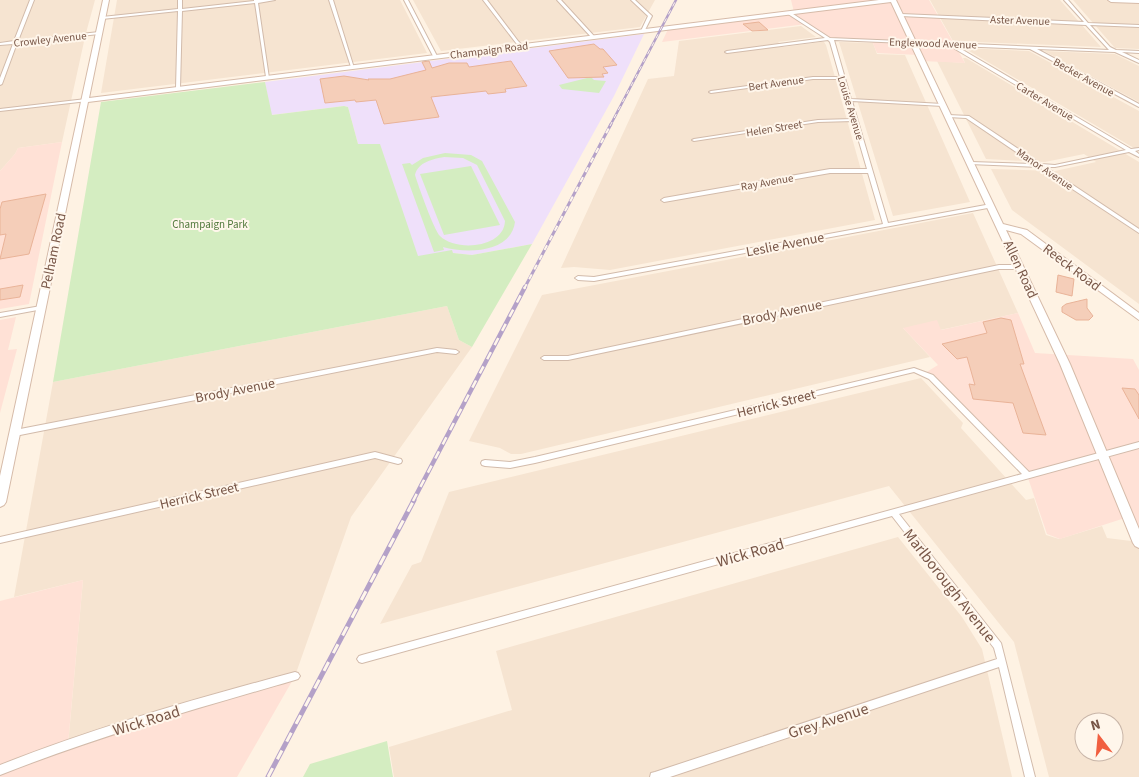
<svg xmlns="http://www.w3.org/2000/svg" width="1139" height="777" viewBox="0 0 1139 777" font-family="'Source Sans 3',sans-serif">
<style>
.residential{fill:#f6e4d1;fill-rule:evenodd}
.commercial{fill:#ffe1d6}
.education{fill:#efe0fa}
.green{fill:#d4edc1;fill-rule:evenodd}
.building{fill:#f5ceb9;stroke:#e9b398}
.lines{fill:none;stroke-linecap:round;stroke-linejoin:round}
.street-casing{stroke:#d2bbab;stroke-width:2}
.secondary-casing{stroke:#d6bba9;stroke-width:2}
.street{fill:#fff;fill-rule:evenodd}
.secondary{fill:#fff;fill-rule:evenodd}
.rail-far3-casing{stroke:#b4a1c8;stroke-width:2.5}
.rail-far2-casing{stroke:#b4a1c8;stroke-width:3}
.rail-far1-casing{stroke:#b4a1c8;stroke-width:4.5}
.rail-casing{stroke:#b4a1c8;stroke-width:5}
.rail-far3{stroke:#fff6eb;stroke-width:1;stroke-dasharray:4.5;stroke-linecap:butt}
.rail-far2{stroke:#fff6eb;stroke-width:2;stroke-dasharray:5.5;stroke-linecap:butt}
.rail-far1{stroke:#fff6eb;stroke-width:2.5;stroke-dasharray:8;stroke-linecap:butt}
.rail{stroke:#fff6eb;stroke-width:3;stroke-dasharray:10;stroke-linecap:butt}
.labels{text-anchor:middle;stroke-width:4;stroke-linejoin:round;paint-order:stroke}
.far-street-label{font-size:11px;fill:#785647;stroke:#fff6eb}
.far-park-label{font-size:11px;fill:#51793c;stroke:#fff6eb}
.street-label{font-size:14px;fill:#785647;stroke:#fff6eb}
.near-street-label{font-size:16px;fill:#785647;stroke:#fff6eb}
</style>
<rect width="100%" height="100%" fill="#fef2e3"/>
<path class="residential" d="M0,0H95L86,33L0,42Z
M117,0H400L427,53L101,93Z
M413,0H655L640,27L441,51Z
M930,0H1060L1101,47L953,41Z
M1073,0H1139V49L1115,48Z
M801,26L816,37L778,42L784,47L821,42H824L826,45L875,220L610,270L574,267L561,268L648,79L674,76L679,41Z
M85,37L62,142L18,148L15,154L0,171V46Z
M839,42L873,43L877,54L905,55L970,202L893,216Z
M964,48L1029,51L1139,111V151Z
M1044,51L1115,54L1139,66V102Z
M963,58H966L1139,162V304L1012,210L991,169L1055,171L1096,162L1084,154L1045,162L986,159L937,61L965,63Z
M973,213L1018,313L940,330L903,328L930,357L521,454H511L500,448L469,441L542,295Z
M447,306L459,340L472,347L351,517L295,676L68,745L83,580L14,597L53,382Z
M921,378L963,423L961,428L1026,500L1034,498L1046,535L1059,539L1102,526L1107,538L1139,542V777H1049L1014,642L889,486L380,624L412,565L421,562L449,492ZM1084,722H1114V752H1084Z
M898,537L962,617L982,649L1012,777H394L389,747L512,710L496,651Z"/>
<path class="commercial" d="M791,0H929L965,63L922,61L919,55L877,53L872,41L826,39L806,24L662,42L669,27L794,12Z
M62,142L29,304L0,309V171L15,154L18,148Z
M1018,313L1035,353L1133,359L1139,370V541L1128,517L1060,539L1047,534L1027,475L925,373L938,365L903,328L937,320L941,330Z
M16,317L8,350L17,349L0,413V320Z
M83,580L68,744L295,676L237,777H0V601Z"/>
<path class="education" d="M644,34L614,96L532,244L472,255L453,253L452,251L417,257L380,145L358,144L348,107L344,106L271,115L265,82Z"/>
<path class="green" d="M591,77L594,80L606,81L599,93L562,89L559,85Z
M265,82L272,115L344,106L348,107L358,144H380L418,256L452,250L453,253L472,255L532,244L472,347L459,340L447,306L53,382L101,102Z
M445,153L471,155L482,161L515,222C511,253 467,254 443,247L444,250L434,252L402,164L410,163L412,165L423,158ZM444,157L463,158L477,165L505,221C504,248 456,252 440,236C434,230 418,185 415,175C418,162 433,159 444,157Z
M471,166L500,225L444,235L420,174Z
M387,741L393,777H303L310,764Z"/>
<path class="building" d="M759,22L768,30L752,31L743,24Z
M594,44L600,49H603L617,65L603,67L608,73L602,74L604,77L568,78L549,51Z
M429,61L432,68L449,63H467L469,67L511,61L527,86L505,89L506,92L488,94L486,91L431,97L439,117L384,124L376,100L356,102L355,100L325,103L320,79L344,76L369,80L368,79H390L426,70L422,62Z
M46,194L29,254L0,259L6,234L0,235V209L2,202Z
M1058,275L1074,279L1072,296L1056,292Z
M23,285L20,297L0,300V289Z
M1087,299V308L1093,316L1089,320H1076L1062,312V307L1066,304Z
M1001,318L1011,320L1024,364H1020L1046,435L1023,433L1013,403L973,399L969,384L975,385L967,357L957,359L942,344L987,333L983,322Z
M1122,388L1135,389L1139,395V419Z"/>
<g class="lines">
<defs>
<path id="street" d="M30,0H34L18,41L99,32L101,33L99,34L17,43L2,84L0,85V78L13,44L0,45V43L14,41Z
M178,0H182V9L254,1V0H275L258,3L269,78L266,77L255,3L182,11L180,88L178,89L176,88L178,11L102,19L100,18L102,17L178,9Z
M329,0H333L354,68L351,67Z
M404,0H408L437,56L436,57L433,56Z
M483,0H487L518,41L525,48V50H523L516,43Z
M557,0H561L594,36V38H592Z
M631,0H635L652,16L644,32L641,31L648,16Z
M1064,0H1068L1088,23L1139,25V27L1090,25L1110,47L1116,50L1139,51V53L1122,52L1139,60V63L1115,52L1037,49L1139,104V107L1030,49L956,46L1131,149L1139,148V150L1135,151L1139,154V157L1129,152L1055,167H1046L1139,229V233L1039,167L969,164V163L971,162L1034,164L966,118L948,117L946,116L948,115L969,116L1041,164L1055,165L1126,150L955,49L952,45L834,40L851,99L943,104L945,105L943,106L852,101L888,223L991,204L993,205V207L594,281L578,280L575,278L578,276L594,277L883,224L868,173H830L664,202L661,200L664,198L830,169H867L853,121L818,122L694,141L692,140L694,139L818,120L853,119L841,79H813L711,93L709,92L711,91L813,77H840L830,42L828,40L727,53L725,52L727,51L825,38L788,14V12H790L830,38L1109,50L1086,25L901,16L899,15L901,14L1084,22Z
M86,99L88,100V101L0,111V109Z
M999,265H1020L1023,267L1020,269H999L568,360H544L541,358L544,356H568Z
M41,306L44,308L43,309L0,317V313Z
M437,348L456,350L459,352L456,354L437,352L15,436L12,435L11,433L12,431L15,430Z
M914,368L933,375L1029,472L1139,442V448L899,514L1001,643L1035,777H1025L999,667L670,777H650L651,773L655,772L997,659L994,648L892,516L362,663L359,662L357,659L359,656L362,655L1022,474L929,379L914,372L535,463L510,468L485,466L482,465L481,463L482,461L485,460L510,462L535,457Z
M375,452L401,459L402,461L401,463L398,464L375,458L0,543V537Z
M295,672L298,673L300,676L298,679L295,680C195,709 96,737 0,775V765C96,727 195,699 295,672Z"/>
<path id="secondary" d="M103,0H109L89,98L879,0H896L1003,224L1027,230L1139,313V320L1021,234L1006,230L1070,364L1139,529V548L1135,546L1133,543L1060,364L891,2L88,102L6,502L4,505L0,507V476Z
M1108,0H1139V3L1111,2Z"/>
</defs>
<use href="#street" class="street-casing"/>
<use href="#secondary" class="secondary-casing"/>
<use href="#street" class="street"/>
<use href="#secondary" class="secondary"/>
<defs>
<path id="rail-far3" d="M610,126L676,0"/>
<path id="rail-far2" d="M524,289L611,124"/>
<path id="rail-far1" d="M413,501L525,287"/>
<path id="rail" d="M268,777L414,500"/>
</defs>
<use href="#rail-far3" class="rail-far3-casing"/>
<use href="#rail-far2" class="rail-far2-casing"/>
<use href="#rail-far1" class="rail-far1-casing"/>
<use href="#rail" class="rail-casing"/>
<use href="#rail-far3" class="rail-far3"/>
<use href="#rail-far2" class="rail-far2"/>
<use href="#rail-far1" class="rail-far1"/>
<use href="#rail" class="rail"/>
</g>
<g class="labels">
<g class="far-street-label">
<text transform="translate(1020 20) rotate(2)" y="4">Aster Avenue</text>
<text transform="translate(50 39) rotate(-6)" y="4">Crowley Avenue</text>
<text transform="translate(933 43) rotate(2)" y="4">Englewood Avenue</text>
<text transform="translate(489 50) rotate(-7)" y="4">Champaign Road</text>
<text transform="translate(1084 77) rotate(29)" y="4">Becker Avenue</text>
<text transform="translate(776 83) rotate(-8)" y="4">Bert Avenue</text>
<text transform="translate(1045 101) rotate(31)" y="4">Carter Avenue</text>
<text transform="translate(851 108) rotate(73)" y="4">Louise Avenue</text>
<text transform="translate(774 128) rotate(-9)" y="4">Helen Street</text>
<text transform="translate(1045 169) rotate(34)" y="4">Manor Avenue</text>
<text transform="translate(767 182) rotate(-10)" y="4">Ray Avenue</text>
</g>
<g class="far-park-label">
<text x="210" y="228">Champaign Park</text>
</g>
<g class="street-label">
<text transform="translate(785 244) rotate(-11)" y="5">Leslie Avenue</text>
<text transform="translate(53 251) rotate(-78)" y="5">Pelham Road</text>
<text transform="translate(1072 267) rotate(37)" y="5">Reeck Road</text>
<text transform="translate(1021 269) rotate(65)" y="5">Allen Road</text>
<text transform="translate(782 312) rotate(-12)" y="5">Brody Avenue</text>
<text transform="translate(235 390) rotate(-11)" y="5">Brody Avenue</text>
<text transform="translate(776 403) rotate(-14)" y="5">Herrick Street</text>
<text transform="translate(199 495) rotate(-13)" y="5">Herrick Street</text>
</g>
<g class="near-street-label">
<text transform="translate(750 552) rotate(-16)" y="6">Wick Road</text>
<text transform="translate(950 585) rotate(52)" y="6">Marlborough Avenue</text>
<text transform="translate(146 720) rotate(-17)" y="6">Wick Road</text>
<text transform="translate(828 720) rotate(-18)" y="6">Grey Avenue</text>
</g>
</g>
<g transform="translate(1099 737) rotate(344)"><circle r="24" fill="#fff6eb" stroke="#c9b6a9"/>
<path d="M0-4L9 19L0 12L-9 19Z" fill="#f15f40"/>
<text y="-8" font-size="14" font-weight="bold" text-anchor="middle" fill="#785647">N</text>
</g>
</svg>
